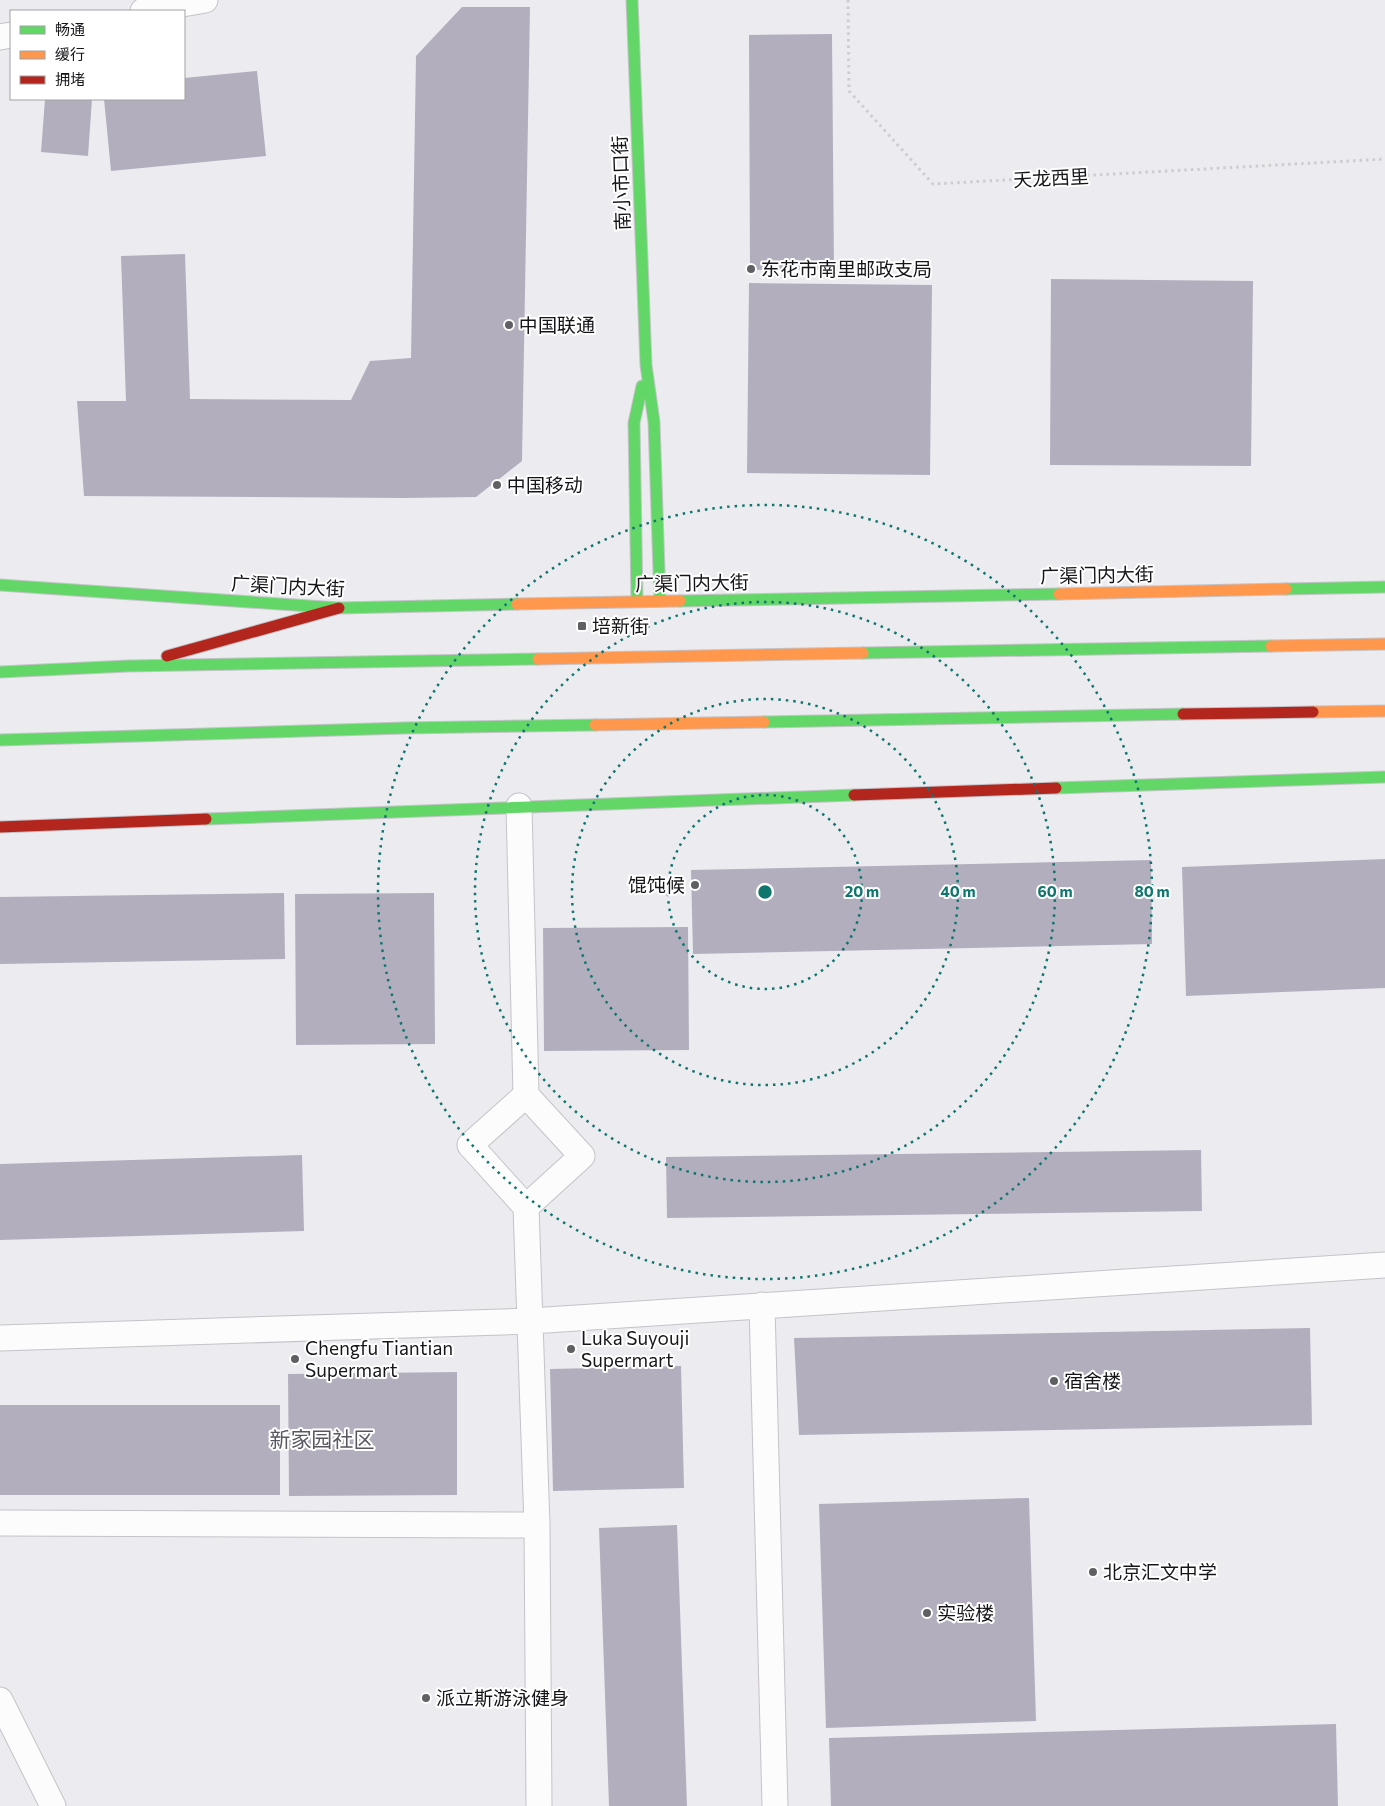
<svg xmlns="http://www.w3.org/2000/svg" width="1385" height="1806" viewBox="0 0 1385 1806" font-family="Commissioner,'Noto Sans SC',sans-serif">
<style>
.building{fill:#b3aebe}
.lines{fill:none;stroke-linecap:round;stroke-linejoin:round}
.street-casing{stroke:#c4c3c7;stroke-width:27}
.fast-casing{stroke:#c4c3c7;stroke-width:13}
.slow-casing{stroke:#c4c3c7;stroke-width:13}
.jam-casing{stroke:#c4c3c7;stroke-width:13}
.path{stroke:#cdcdcf;stroke-width:3;stroke-dasharray:2.5 4;stroke-linecap:butt}
.street{stroke:#fcfcfd;stroke-width:25}
.fast{stroke:#63d668;stroke-width:11}
.slow{stroke:#ff974d;stroke-width:11}
.jam{stroke:#b3261e;stroke-width:11}
.ring{fill:none;stroke:#0f766e;stroke-width:2.5;stroke-dasharray:2.5 5}
.poi-dot{fill:#605f64;stroke:#fff;stroke-width:2}
.labels{text-anchor:middle;stroke-width:4;stroke-linejoin:round;paint-order:stroke}
.street-label{font-size:19px;fill:#151418;stroke:#fff}
.poi-label{font-size:19px;fill:#151418;stroke:#fff;text-anchor:start}
.quarter-label{font-size:21px;fill:#58565f;stroke:#fff}
.centre{fill:#0f766e;stroke:#fff;stroke-width:2.5}
.ring-label{font-size:15px;text-anchor:middle;font-weight:bold;fill:#0f766e;stroke:#fff;stroke-width:4;stroke-linejoin:round;paint-order:stroke}
</style>
<rect width="100%" height="100%" fill="#ecebf0"/>
<path class="building" d="M462,7H530L522,461L476,497L404,498L84,496L77,401H126L121,256L185,254L190,399L351,400L370,361L411,358L416,56Z
M832,34L834,269L750,270L749,35Z
M257,71L266,156L111,171L104,99H184V78Z
M45,99H92L88,156L41,152Z
M1051,279L1253,281L1251,466L1050,465Z
M749,283L932,285L930,475L747,473Z
M1385,859V988L1186,996L1182,867Z
M1151,860L1152,944L693,954L691,870Z
M284,893L285,959L0,964V897Z
M434,893L435,1044L296,1045L295,894Z
M688,927L689,1050L544,1051L543,928Z
M1201,1150L1202,1211L667,1218L666,1157Z
M302,1155L304,1231L0,1240V1164Z
M1310,1328L1312,1425L799,1435L794,1338Z
M681,1366L684,1488L553,1491L550,1369Z
M457,1372V1495L289,1496L288,1374Z
M0,1405H280V1495H0Z
M1029,1498L1036,1721L826,1728L819,1504Z
M677,1525L687,1806H609L599,1528Z
M1336,1724L1338,1806H831L829,1738Z"/>
<g class="lines">
<defs>
<path id="street" d="M143,11L205,0
M0,37L11,35
M519,806L526,1095
M526,1095L582,1156L526,1207L470,1145Z
M526,1207L537,1525L539,1806
M762,1305L775,1806
M0,1338L531,1321L1385,1265
M0,1523L537,1525
M0,1700L53,1806"/>
<path id="fast" d="M632,0L646,365L654,422L660,601
M0,585L339,608L517,604
M1286,589L1385,587
M637,601L634,423L642,386
M680,601L1059,594
M863,653L1271,646
M0,672L128,666L538,659
M764,722L1183,714
M0,740L404,728L595,725
M1056,788L1385,777
M206,819L854,795"/>
<path id="slow" d="M1059,594L1286,589
M517,604L680,601
M1271,646L1385,644
M538,659L863,653
M1313,712L1385,711
M595,725L764,722"/>
<path id="jam" d="M167,656L339,608
M1183,714L1313,712
M854,795L1056,788
M0,827L206,819"/>
</defs>
<use href="#street" class="street-casing"/>
<use href="#fast" class="fast-casing"/>
<use href="#slow" class="slow-casing"/>
<use href="#jam" class="jam-casing"/>
<path class="path" d="M848,0L849,91L933,184L1385,159"/>
<use href="#street" class="street"/>
<use href="#fast" class="fast"/>
<use href="#slow" class="slow"/>
<use href="#jam" class="jam"/>
</g>
<g class="ring">
<circle cx="765" cy="892" r="97"/>
<circle cx="765" cy="892" r="193"/>
<circle cx="765" cy="892" r="290"/>
<circle cx="765" cy="892" r="387"/>
</g>
<g class="poi-dot">
<circle cx="751" cy="269" r="5"/>
<circle cx="509" cy="325" r="5"/>
<circle cx="497" cy="485" r="5"/>
<rect x="577" y="621" width="10" height="10" rx="2.5"/>
<circle cx="695" cy="885" r="5"/>
<circle cx="571" cy="1349" r="5"/>
<circle cx="295" cy="1359" r="5"/>
<circle cx="1054" cy="1381" r="5"/>
<circle cx="1093" cy="1572" r="5"/>
<circle cx="927" cy="1613" r="5"/>
<circle cx="426" cy="1698" r="5"/>
</g>
<g class="labels">
<g class="street-label">
<text transform="translate(1051 178) rotate(-3)" y="7">天龙西里</text>
<text transform="translate(621 183) rotate(-92)" y="7">南小市口街</text>
<text transform="translate(1097 575) rotate(-1)" y="7">广渠门内大街</text>
<text transform="translate(692 583) rotate(-1)" y="7">广渠门内大街</text>
<text transform="translate(288 586) rotate(3)" y="7">广渠门内大街</text>
</g>
<g class="poi-label">
<text x="761" y="276">东花市南里邮政支局</text>
<text x="519" y="332">中国联通</text>
<text x="507" y="492">中国移动</text>
<text x="592" y="633">培新街</text>
<text x="685" y="892" text-anchor="end">馄饨候</text>
<text x="581" y="1345">Luka Suyouji<tspan x="581" dy="22">Supermart</tspan></text>
<text x="305" y="1355">Chengfu Tiantian<tspan x="305" dy="22">Supermart</tspan></text>
<text x="1064" y="1388">宿舍楼</text>
<text x="1103" y="1579">北京汇文中学</text>
<text x="937" y="1620">实验楼</text>
<text x="436" y="1705">派立斯游泳健身</text>
</g>
<g class="quarter-label">
<text x="322" y="1447">新家园社区</text>
</g>
</g>
<circle cx="765" cy="892" r="8" class="centre"/>
<g class="ring-label">
<text x="862" y="897">20 m</text>
<text x="958" y="897">40 m</text>
<text x="1055" y="897">60 m</text>
<text x="1152" y="897">80 m</text>
</g>
<rect x="10" y="10" width="175" height="90" fill="#ffffff" stroke="#a1a1a3"/>
<rect x="20" y="26" width="25" height="8" fill="#63d668" stroke="#a1a1a3"/>
<text x="55" y="35" font-size="15" fill="#151418">畅通</text>
<rect x="20" y="51" width="25" height="8" fill="#ff974d" stroke="#a1a1a3"/>
<text x="55" y="60" font-size="15" fill="#151418">缓行</text>
<rect x="20" y="76" width="25" height="8" fill="#b3261e" stroke="#a1a1a3"/>
<text x="55" y="85" font-size="15" fill="#151418">拥堵</text>
</svg>
